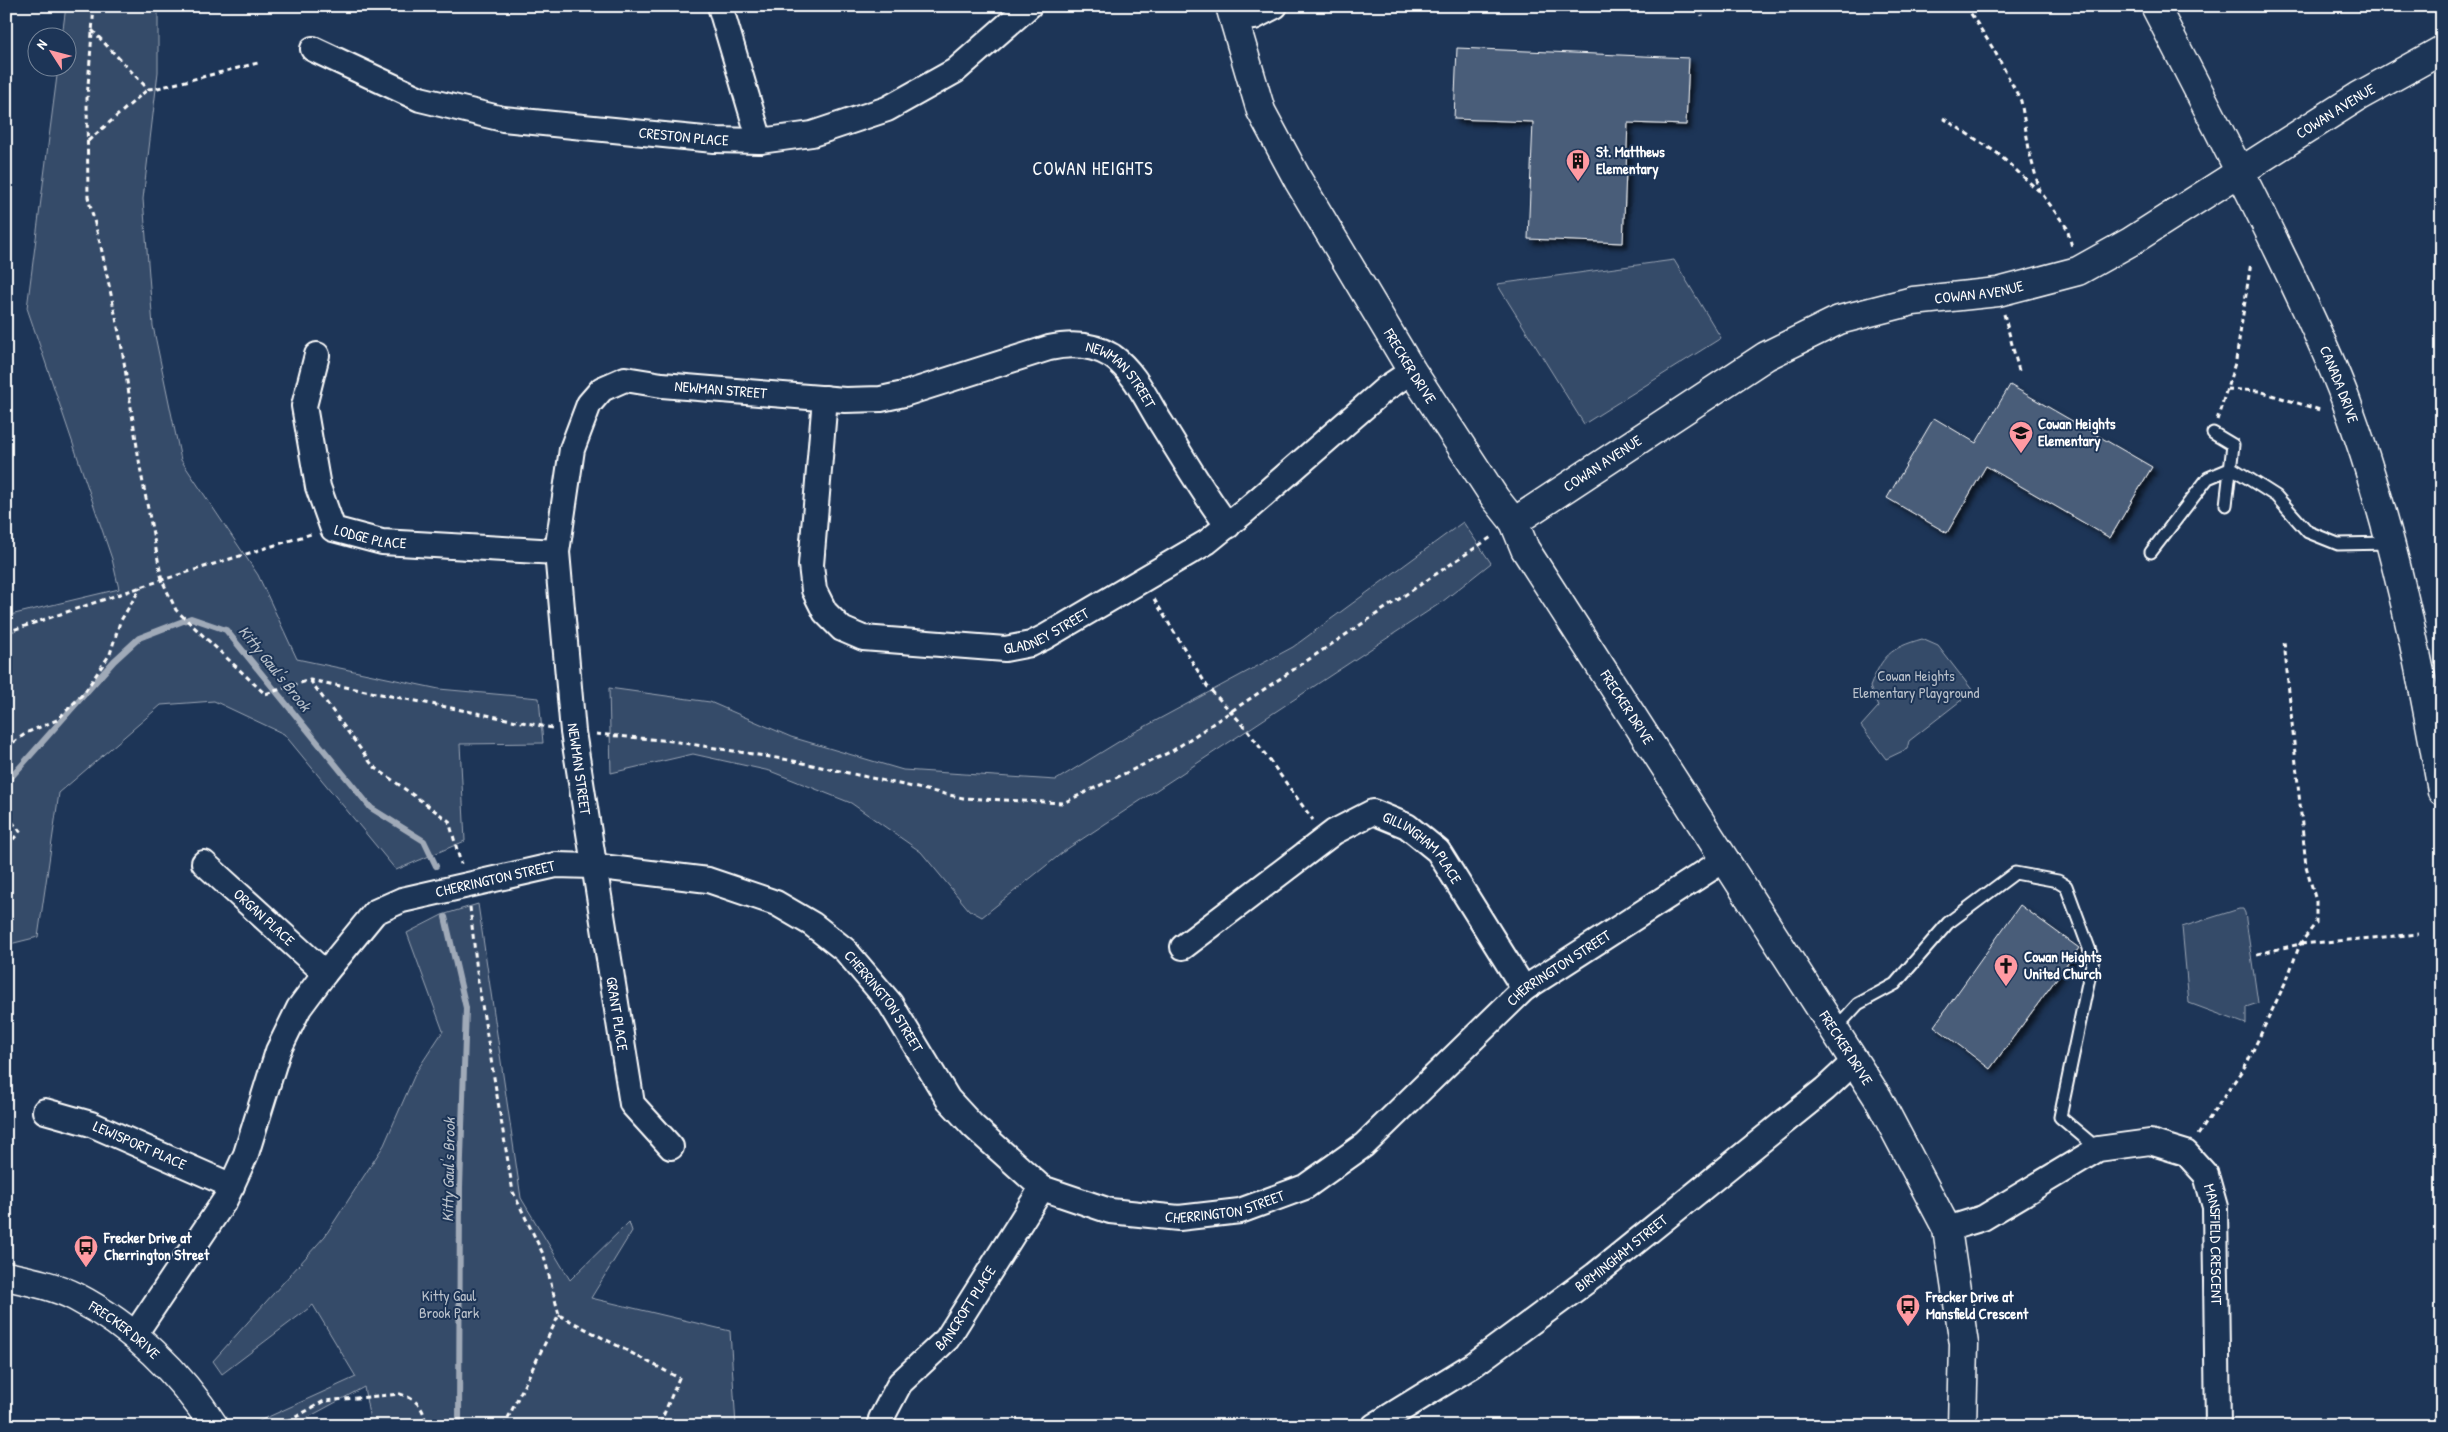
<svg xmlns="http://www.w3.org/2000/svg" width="2448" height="1432" viewBox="0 0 2448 1432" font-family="'Patrick Hand',sans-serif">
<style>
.green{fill:#364b69;stroke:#9aa5b4}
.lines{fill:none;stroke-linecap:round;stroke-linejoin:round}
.stream{stroke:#a0aab8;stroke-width:6}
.building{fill:#4a5d79;stroke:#fff;filter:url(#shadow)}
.service-casing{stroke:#fff;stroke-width:15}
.minor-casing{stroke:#fff;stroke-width:28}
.tertiary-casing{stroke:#fff;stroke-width:31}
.path{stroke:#fff;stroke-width:3;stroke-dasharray:5 4;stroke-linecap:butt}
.service{stroke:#1d3557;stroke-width:11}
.minor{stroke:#1d3557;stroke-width:24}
.tertiary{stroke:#1d3557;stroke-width:28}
.labels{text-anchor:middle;stroke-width:4;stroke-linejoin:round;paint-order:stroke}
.street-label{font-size:15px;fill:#fff;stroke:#1d3557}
.poi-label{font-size:15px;font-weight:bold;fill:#fff;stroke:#1d3557;text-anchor:start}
.park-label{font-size:15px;fill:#b9c0ca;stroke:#1d3557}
.water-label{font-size:16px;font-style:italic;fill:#b8c0ca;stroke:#1d3557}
.quarter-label{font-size:18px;letter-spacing:1px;fill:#fff;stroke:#1d3557}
</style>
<defs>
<filter id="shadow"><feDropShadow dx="4.5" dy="4.5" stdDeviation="2.5" flood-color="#0009"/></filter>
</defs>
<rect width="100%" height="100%" fill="#1d3557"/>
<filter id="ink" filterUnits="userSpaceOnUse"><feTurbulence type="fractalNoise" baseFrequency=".02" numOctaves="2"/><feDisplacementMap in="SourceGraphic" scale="10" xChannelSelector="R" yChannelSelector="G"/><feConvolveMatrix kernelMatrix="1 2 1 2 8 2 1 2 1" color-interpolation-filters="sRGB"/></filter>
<g filter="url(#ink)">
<path class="green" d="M66,6H158V72L143,199L153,326L181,460L258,575L297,659L439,689L539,698L543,743L460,744L465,841L396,870L284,734L214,701L161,705L59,793L38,937L6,945V616L119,589L112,559L27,308L58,68H68V38L62,37Z
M1674,260L1721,338L1584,424L1497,284Z
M1463,522L1491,563L1442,602L1067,849L982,917L969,910L921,852L851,803L770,771L693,754L611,773L609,688L710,702L791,737L903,770L1056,780L1133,733L1293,647Z
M1922,639L1938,646L1973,691L1909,741L1907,749L1886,759L1861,726L1878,707L1870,687C1882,656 1890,648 1922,639Z
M478,904L521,1198L570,1280L629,1222L632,1231L591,1298L730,1331L736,1426H371L364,1387L292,1426H256L255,1423L356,1377L313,1305L222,1374L213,1361L325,1236L384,1145L416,1072L443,1031L407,933L442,915Z
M2239,909H2243L2245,913L2258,1003L2246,1007V1024L2189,1003L2182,927Z"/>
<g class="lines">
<path class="stream" d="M6,783L114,661L139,638L191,618L226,630L371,808L424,841L436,866
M445,917L466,1008L460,1187L459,1426"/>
</g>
<path class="building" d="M1457,48L1689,58L1686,125L1628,123L1623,243L1528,239L1533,122L1454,119Z
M2010,385L2152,467L2110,538L1986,466L1947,533L1887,498L1934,418L1976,443Z
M2020,905L2079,948L1990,1069L1934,1026Z"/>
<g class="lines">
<defs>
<path id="service" d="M2213,433L2233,445L2226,505
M2151,552L2208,478L2232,468L2276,496L2308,532L2338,544L2389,543
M1835,1029L1858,1004L1895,984L1948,923L2015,873L2058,881L2066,886L2093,959L2060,1117L2098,1149"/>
<g id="minor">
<path d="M720,6L760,141"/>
<path d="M1234,19L1254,17L1275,6"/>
<path id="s1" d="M313,49L420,99L503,119L714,140L760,141L812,134L887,109L955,71L1029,6"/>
<path id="s2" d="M317,355L304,406L318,487L333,529L382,542L557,552"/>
<path id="s3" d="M825,398L811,565L814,590L825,612L842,629L863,638L1005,649L1031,644L1045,637L1207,542L1244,512L1385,389L1412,371"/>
<path id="s4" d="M204,863L325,973"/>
<path id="s5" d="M1183,947L1334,832L1373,812L1407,826L1438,851L1524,989"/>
<path id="s6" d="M45,1111L91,1124L232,1186"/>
<path id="s7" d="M671,1147L632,1104L573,732L557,552L572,449L589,404L602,389L625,379L662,385L845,400L881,399L904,394L1049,348C1071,343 1093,344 1112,356C1135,372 1147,401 1161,423C1183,458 1203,493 1228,526"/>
<path id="s8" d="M1947,1229L1983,1218L2098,1149L2150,1142L2186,1153L2206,1175L2215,1207L2218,1426"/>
<path id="s9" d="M133,1337L225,1200L246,1154L278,1051L299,1008L325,973L375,912L402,900L556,865L593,866L708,880L776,903L812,924L845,950L890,1003L948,1099L973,1126L1042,1188L1110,1211L1179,1218L1240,1211L1305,1187L1364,1145L1524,989L1724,860"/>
<path id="s10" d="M881,1419L900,1383L947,1339L1042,1188"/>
<path id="s11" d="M1374,1426L1473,1365L1595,1275L1825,1089L1855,1061"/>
</g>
<g id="tertiary">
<path id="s12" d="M1230,6L1261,111L1298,180L1412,371L1495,498L1514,522L1525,549L1878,1098L1947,1229L1964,1344L1962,1426"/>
<path id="s13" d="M2155,6C2201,95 2247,184 2290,274C2309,315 2329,355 2345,398C2392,526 2419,657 2442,791"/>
<path id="s14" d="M1514,522L1766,356L1839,320L1913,301L1998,292L2078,271L2130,242L2359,96L2442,50"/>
<path id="s15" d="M6,1276C29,1281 55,1286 76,1297C132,1326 180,1373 214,1426"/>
</g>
</defs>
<use href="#service" class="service-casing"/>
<use href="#minor" class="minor-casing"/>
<use href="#tertiary" class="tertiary-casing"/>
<path class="path" d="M94,6L87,99L88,197L101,247L121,342L141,473L162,580L176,610L265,694L310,680L552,728
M1701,6L1702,16
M1966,6L1994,50L2021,101L2030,155L2040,191L2067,228L2072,247
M92,30L148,89L158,88L258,63
M1943,118L1997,153L2039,191
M88,141L148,89
M2004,314L2019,371
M2227,389L2259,391L2320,410
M2217,420L2236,360L2251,262
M1154,599L1207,686L1246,728L1313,820
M6,628L13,630L162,580L311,534
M6,638L13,630
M310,680L373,766L449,821L461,864
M596,734L672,741L789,760L963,798L1063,803L1172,751L1493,536
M6,767L8,746L28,732L57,720L84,693L110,654L120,622L141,587
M6,815L20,831L6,848
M470,907L478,981L513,1192L544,1256L559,1315L504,1426
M2257,954L2300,944L2419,934
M2198,1135L2247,1063L2287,979L2300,944L2316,923V901L2306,866L2284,641
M559,1315L679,1378L659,1426
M280,1426L324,1401L400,1394C417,1399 425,1409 426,1426"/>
<use href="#service" class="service"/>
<use href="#minor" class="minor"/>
<use href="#tertiary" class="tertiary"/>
</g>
</g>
<defs>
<symbol id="building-pin" viewBox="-11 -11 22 30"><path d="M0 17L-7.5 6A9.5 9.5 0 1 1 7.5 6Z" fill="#ff9aa2" stroke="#1d3557"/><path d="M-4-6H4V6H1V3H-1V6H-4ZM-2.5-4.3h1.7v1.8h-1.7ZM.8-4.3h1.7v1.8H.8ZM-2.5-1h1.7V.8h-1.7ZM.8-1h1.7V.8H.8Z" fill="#111"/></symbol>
<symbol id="school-pin" viewBox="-11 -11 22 30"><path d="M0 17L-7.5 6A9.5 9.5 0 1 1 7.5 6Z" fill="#ff9aa2" stroke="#1d3557"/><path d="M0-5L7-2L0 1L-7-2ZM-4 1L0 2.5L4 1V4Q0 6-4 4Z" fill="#111"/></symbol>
<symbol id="church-pin" viewBox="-11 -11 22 30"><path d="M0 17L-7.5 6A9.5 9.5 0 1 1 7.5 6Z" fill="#ff9aa2" stroke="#1d3557"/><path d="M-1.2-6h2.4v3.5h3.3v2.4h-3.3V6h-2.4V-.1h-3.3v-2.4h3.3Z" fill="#111"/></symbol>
<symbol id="bus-pin" viewBox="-11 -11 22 30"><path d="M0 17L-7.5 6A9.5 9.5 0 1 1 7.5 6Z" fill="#ff9aa2" stroke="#1d3557"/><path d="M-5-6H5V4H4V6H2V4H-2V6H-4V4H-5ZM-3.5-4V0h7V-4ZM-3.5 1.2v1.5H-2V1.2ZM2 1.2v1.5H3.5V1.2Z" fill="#111"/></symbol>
</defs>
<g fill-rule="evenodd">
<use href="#building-pin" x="1564" y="147" width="28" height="38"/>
<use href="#school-pin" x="2007" y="419" width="28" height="38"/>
<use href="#church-pin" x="1992" y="952" width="28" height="38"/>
<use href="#bus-pin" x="72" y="1233" width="28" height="38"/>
<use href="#bus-pin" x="1894" y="1292" width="28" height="38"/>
</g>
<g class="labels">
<g class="street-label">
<text dy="5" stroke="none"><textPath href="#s14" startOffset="931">COWAN AVENUE</textPath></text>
<text dy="5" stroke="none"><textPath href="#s1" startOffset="385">CRESTON PLACE</textPath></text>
<text dy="5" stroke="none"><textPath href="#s14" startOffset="526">COWAN AVENUE</textPath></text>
<text dy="5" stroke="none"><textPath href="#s12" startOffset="405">FRECKER DRIVE</textPath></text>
<text dy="5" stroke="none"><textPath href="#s7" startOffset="1329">NEWMAN STREET</textPath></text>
<text dy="5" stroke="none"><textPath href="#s13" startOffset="421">CANADA DRIVE</textPath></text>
<text dy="5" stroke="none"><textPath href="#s7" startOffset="909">NEWMAN STREET</textPath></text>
<text dy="5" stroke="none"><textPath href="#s14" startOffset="106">COWAN AVENUE</textPath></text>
<text dy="5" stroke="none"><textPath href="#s2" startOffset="218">LODGE PLACE</textPath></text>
<text dy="5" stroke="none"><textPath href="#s3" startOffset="452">GLADNEY STREET</textPath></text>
<text dy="5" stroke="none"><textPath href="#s12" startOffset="810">FRECKER DRIVE</textPath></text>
<text transform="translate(579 769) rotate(82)" y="5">NEWMAN STREET</text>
<text dy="5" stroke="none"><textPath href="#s5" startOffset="296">GILLINGHAM PLACE</textPath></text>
<text dy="5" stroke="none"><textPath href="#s9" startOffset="619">CHERRINGTON STREET</textPath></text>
<text dy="5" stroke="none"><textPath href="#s4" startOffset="81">ORGAN PLACE</textPath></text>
<text dy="5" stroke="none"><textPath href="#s9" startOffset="1909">CHERRINGTON STREET</textPath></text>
<text dy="5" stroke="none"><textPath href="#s9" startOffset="1054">CHERRINGTON STREET</textPath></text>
<text transform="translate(617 1014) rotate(81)" y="5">GRANT PLACE</text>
<text dy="5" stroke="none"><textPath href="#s12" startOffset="1215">FRECKER DRIVE</textPath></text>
<text dy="5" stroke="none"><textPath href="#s6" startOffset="101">LEWISPORT PLACE</textPath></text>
<text dy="5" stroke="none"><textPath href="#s9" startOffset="1489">CHERRINGTON STREET</textPath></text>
<text dy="5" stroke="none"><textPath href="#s8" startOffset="362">MANSFIELD CRESCENT</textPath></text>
<text dy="5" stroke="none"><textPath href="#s11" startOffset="302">BIRMINGHAM STREET</textPath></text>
<text dy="5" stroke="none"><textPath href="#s10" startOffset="141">BANCROFT PLACE</textPath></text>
<text dy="5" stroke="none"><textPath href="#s15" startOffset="132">FRECKER DRIVE</textPath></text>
</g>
<g class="poi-label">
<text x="1596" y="157">St. Matthews<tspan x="1596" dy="17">Elementary</tspan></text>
<text x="2038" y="429">Cowan Heights<tspan x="2038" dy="17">Elementary</tspan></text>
<text x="2024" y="962">Cowan Heights<tspan x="2024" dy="17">United Church</tspan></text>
<text x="104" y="1243">Frecker Drive at<tspan x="104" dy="17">Cherrington Street</tspan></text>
<text x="1926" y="1302">Frecker Drive at<tspan x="1926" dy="17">Mansfield Crescent</tspan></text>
</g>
<g class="park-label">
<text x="1916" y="681">Cowan Heights<tspan x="1916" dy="17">Elementary Playground</tspan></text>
<text x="449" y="1301">Kitty Gaul<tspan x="449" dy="17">Brook Park</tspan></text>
</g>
<g class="water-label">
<text transform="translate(275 668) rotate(51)" y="6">Kitty Gaul's Brook</text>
<text transform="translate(448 1170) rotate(-89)" y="6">Kitty Gaul's Brook</text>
</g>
<g class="quarter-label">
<text x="1093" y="175">COWAN HEIGHTS</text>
</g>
</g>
<rect width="2448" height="1432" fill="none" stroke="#1d3557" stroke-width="25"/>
<rect x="12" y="12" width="2423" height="1407" fill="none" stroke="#fff" stroke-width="2" filter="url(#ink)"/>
<g transform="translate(52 52) rotate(306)"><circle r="24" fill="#1d3557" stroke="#77869a"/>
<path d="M0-4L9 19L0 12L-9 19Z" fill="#ff9aa2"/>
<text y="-8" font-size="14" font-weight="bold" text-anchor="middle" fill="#ffffff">N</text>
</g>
</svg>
